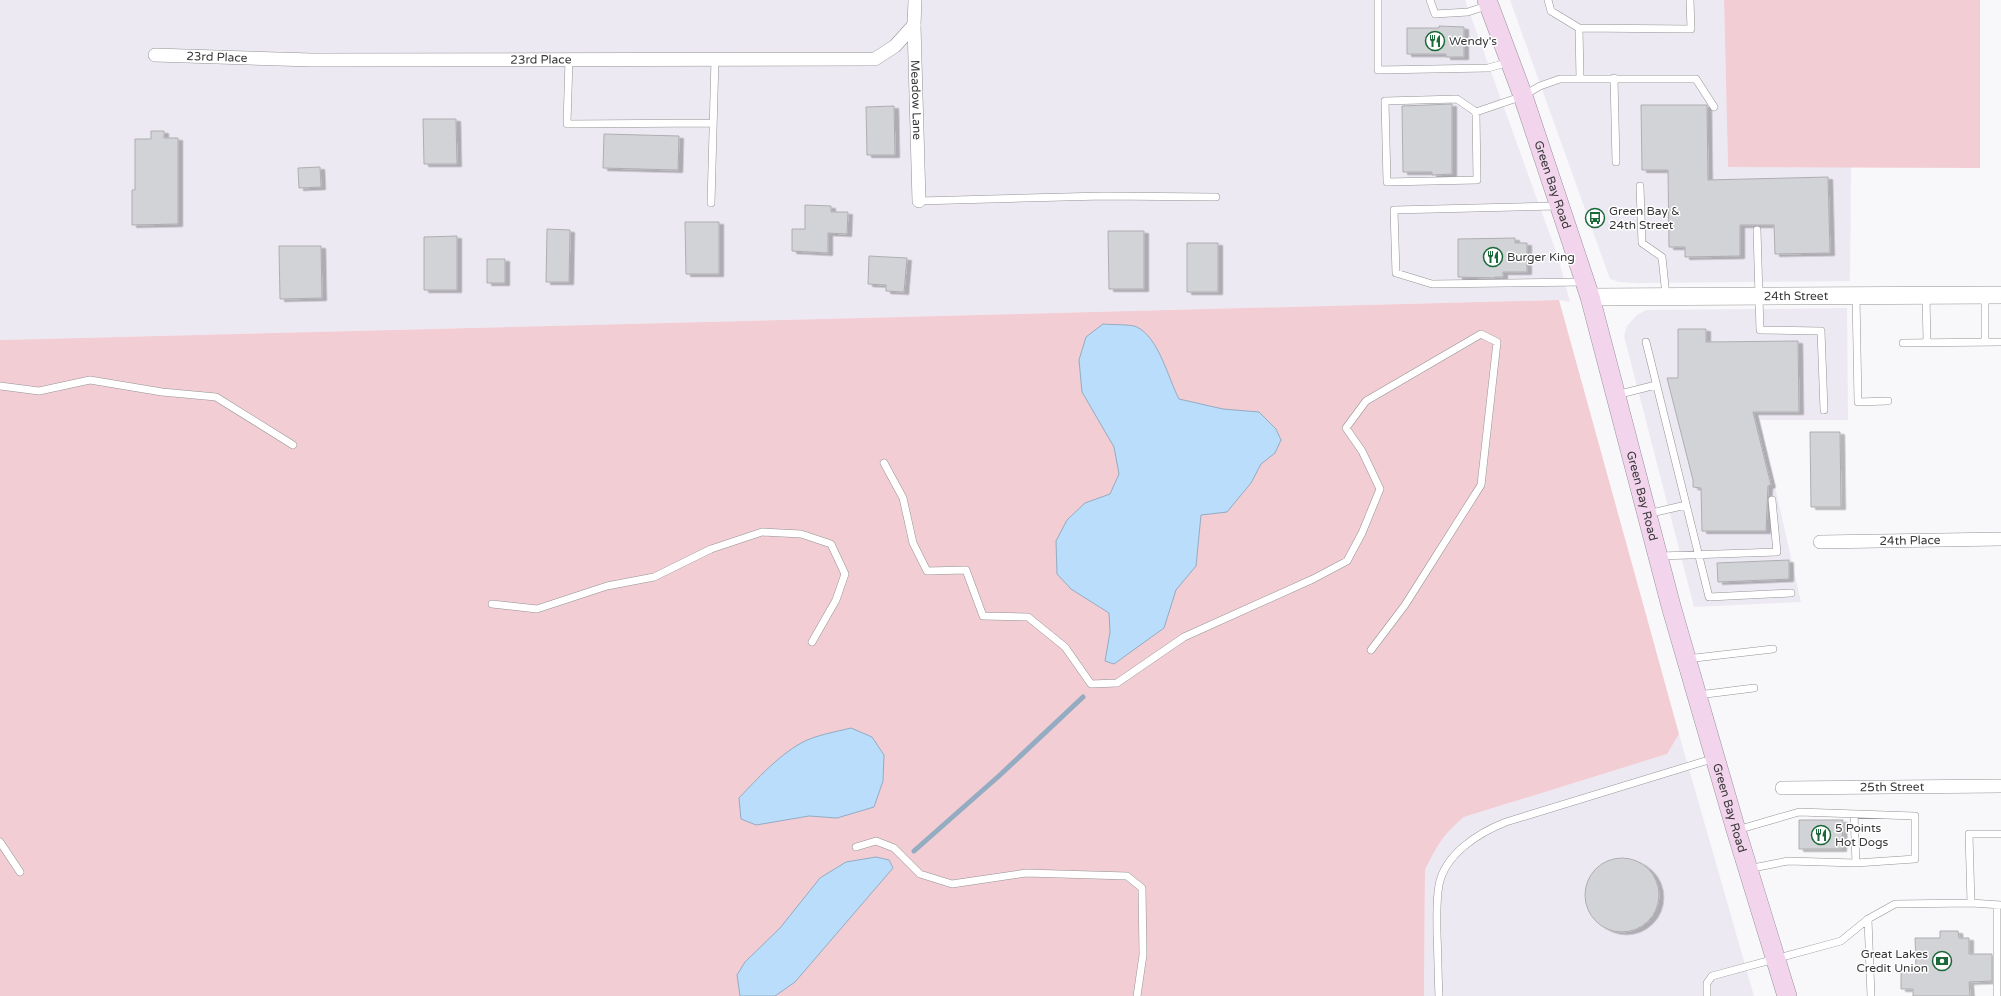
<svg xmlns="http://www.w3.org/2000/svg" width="2001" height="996" viewBox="0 0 2001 996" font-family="'Varela Round',sans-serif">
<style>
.built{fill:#ede9f3}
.green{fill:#f2cdd4}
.water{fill:#b9ddfb;stroke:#93acc1}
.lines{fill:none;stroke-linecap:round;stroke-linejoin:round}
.stream{stroke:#93acc1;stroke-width:5}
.building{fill:#d2d3d6;stroke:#aeaeb1;filter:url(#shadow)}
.service-casing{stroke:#949395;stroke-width:8}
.minor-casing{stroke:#949395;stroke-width:14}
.tertiary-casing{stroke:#949395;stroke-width:18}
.secondary-casing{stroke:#949395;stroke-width:20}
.service{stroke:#fff;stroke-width:7}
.minor{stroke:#fff;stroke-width:13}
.tertiary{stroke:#fff;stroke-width:17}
.secondary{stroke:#f3d4ed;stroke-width:19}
.labels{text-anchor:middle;stroke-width:3;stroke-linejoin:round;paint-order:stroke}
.poi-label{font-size:12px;fill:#393839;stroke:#fff;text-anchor:start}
.street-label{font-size:12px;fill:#393839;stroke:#fff}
</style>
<defs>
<filter id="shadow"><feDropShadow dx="4.5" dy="2.5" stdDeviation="0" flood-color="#0004"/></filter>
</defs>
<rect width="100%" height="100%" fill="#f8f7fa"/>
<path class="built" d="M0,0H1465L1558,257L1570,302L1559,300L0,340Z
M1510,0H1724L1728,166L1851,167L1850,281L1638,283L1619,282L1610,279Z
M1847,308L1848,420H1760L1801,602L1694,607L1624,336L1627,326L1637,315L1646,310Z
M1679,734L1754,996H1424L1425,870L1434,852L1448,830L1464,817L1666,754Z"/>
<path class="green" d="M1724,0H1980V168L1728,167Z
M1559,300L1679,734L1667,754L1464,817C1443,834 1437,846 1425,870L1424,996H0V340Z"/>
<path class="water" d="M1103,324C1111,325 1131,324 1137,327C1159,338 1168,378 1179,399L1223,409L1259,412L1276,429L1281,440L1275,453L1261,464L1251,483L1227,512L1201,515L1196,566L1176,590L1164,628L1114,664L1105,661L1110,632L1109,613L1071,589L1057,574L1056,541L1067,520L1085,503L1110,494L1119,474L1114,447L1082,392L1079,360L1086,337Z
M851,728L872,737L884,755L883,781L874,807L837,818L809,816L756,825L741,819L739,798C757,779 778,756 801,743C816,735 835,732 851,728Z
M876,857L889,860L893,868L795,982L775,996H740L737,975L745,962L780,928L820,878L846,862Z"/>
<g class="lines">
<path class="stream" d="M914,851L1000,775L1083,697"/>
</g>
<path class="building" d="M1439,26L1464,27V57H1446V54H1407V28H1439Z
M1452,104V174L1432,175V172H1403L1402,106Z
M1641,105H1707L1708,180L1828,177L1830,253L1775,254L1774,225H1740V256L1685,257V247H1669L1668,170H1642Z
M894,106L895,155H867L866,107Z
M423,119H456L457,164H424Z
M151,131H164V138H178V224L132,225V190H135V139H151Z
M604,134L679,136L678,170L603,168Z
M320,167L321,187L299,188L298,168Z
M805,205L831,206V212H848L847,234L828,233V253L792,251V229H805Z
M685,222H719V274H686Z
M547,229L570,230L569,282H546Z
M1108,231H1144V289H1109Z
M457,236V290H424V237Z
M1515,238V243H1527V272H1503V277H1495V278L1458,277V239Z
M1187,243H1218V292H1187Z
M279,246H321L322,298L280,299Z
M869,256L907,258L904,292L886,291V285L868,284Z
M487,259H505V283H487Z
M1678,329H1706V342L1798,341L1799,412H1753L1771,485L1768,486L1766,531H1702L1701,488L1693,487V480L1667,378H1678Z
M1810,432H1840L1841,507H1811Z
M1789,560V579L1718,582L1717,563Z
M1799,820H1843L1842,849H1799Z
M1585 895a37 37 0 1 1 74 0a37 37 0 1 1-74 0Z
M1940,931H1958L1959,938H1969V954H1992V981L1969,982L1970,996H1913V989H1901V968H1916L1915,938H1940Z"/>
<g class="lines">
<defs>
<path id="service" d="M1378,0V70L1488,68L1510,62
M1430,0L1435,14L1468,12L1489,5
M1548,0L1551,11L1579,28L1691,29L1690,0
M1579,28L1580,79
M569,60L567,124L713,123
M1614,78L1616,162
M1457,99L1476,112L1477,180L1387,182L1385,101Z
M1476,112L1523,96L1540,86L1560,79H1696L1714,107
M1640,186L1642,243L1662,257L1666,296
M919,201L1103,196L1216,197
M711,203L715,59
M1558,206L1394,210L1396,273L1432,284L1585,282
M1757,230L1760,330L1821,331L1824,410
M1985,295V342
M1856,296L1858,402L1888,401
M1926,296L1927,342
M1646,342L1709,597L1791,593
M1903,343L2001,342
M0,386L39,391L90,380L162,392L216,397L293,445
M1616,395L1656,385
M884,463L903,498L913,543L927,571L966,570L983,616L1028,617L1065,647L1091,684L1117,683L1184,637L1313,579L1347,561L1362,533L1380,489L1362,451L1346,428L1366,401L1481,334L1497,342L1481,485L1405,605L1371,650
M1647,514L1686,505
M1660,556L1777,552L1772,500
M492,604L537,609L607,586L654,577L711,549L762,532L801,534L831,544L845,574L836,600L812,642
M1686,659L1773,649
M1698,695L1754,688
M1854,814L1856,863
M1737,830L1799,812L1915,816V859L1856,863L1788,861L1748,869
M0,842L20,872
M856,847L876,841L894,848L920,874L952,884L1026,873L1127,876L1142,888L1143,955L1137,996
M1971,903L2001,905
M1997,905V996
M1868,919L1871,996
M1439,996C1438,976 1438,955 1437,934C1437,918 1436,901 1439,885C1445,854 1478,833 1506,822L1715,758
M1707,996V983L1712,976L1841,941L1868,919L1895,904L1971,903L1969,834H2001"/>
<g id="minor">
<path id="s1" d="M915,0L914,25L919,201"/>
<path id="s2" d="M155,55L312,60L875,59L895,46L914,25"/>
<path id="s3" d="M1820,542L2001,539"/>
<path id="s4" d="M1782,788L2001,786"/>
</g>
<g id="tertiary">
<path id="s5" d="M1590,297L2001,295"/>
</g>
<g id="secondary">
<path id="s6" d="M1487,0L1523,96L1590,297L1671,606L1736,830L1787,996"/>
</g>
</defs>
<use href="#service" class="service-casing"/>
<use href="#minor" class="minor-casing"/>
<use href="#tertiary" class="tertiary-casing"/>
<use href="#secondary" class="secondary-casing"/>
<use href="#service" class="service"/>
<use href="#minor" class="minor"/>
<use href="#tertiary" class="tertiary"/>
<use href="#secondary" class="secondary"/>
</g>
<defs>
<symbol id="restaurant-ring" viewBox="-11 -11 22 22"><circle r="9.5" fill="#fff" stroke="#1b6939" stroke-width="1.5"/><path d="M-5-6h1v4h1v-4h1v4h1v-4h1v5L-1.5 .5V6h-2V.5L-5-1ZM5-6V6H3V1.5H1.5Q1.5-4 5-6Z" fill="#1b6939"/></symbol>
<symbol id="bus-ring" viewBox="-11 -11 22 22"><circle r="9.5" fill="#fff" stroke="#1b6939" stroke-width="1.5"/><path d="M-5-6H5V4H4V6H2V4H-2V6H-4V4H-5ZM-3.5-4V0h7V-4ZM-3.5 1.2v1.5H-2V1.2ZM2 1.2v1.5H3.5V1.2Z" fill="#1b6939"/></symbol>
<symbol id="bank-ring" viewBox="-11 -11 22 22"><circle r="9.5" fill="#fff" stroke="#1b6939" stroke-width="1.5"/><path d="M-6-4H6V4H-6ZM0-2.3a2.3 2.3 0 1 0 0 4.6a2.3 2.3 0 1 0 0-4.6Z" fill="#1b6939"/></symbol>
</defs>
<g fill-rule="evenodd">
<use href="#restaurant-ring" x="1424" y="30" width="22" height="22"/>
<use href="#bus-ring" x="1584" y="207" width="22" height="22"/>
<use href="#restaurant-ring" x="1482" y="246" width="22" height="22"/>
<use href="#restaurant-ring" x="1810" y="824" width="22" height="22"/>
<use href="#bank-ring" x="1931" y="950" width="22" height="22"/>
</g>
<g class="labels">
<g class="poi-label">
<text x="1449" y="45">Wendy's</text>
<text x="1609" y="215">Green Bay &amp;<tspan x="1609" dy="14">24th Street</tspan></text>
<text x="1507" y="261">Burger King</text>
<text x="1835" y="832">5 Points<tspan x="1835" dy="14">Hot Dogs</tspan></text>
<text x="1928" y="958" text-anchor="end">Great Lakes<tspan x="1928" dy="14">Credit Union</tspan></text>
</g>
<g class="street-label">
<text dy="4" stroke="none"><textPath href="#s2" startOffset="62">23rd Place</textPath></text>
<text dy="4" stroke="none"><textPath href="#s2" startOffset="386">23rd Place</textPath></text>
<text dy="4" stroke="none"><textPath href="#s1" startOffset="100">Meadow Lane</textPath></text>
<text dy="4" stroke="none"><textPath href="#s6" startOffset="196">Green Bay Road</textPath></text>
<text dy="4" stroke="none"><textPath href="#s5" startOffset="206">24th Street</textPath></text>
<text dy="4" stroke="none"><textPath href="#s6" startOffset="520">Green Bay Road</textPath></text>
<text dy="4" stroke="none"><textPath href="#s3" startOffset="90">24th Place</textPath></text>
<text dy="4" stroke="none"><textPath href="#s4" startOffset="110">25th Street</textPath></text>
<text dy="4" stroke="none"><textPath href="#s6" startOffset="844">Green Bay Road</textPath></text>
</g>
</g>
</svg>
